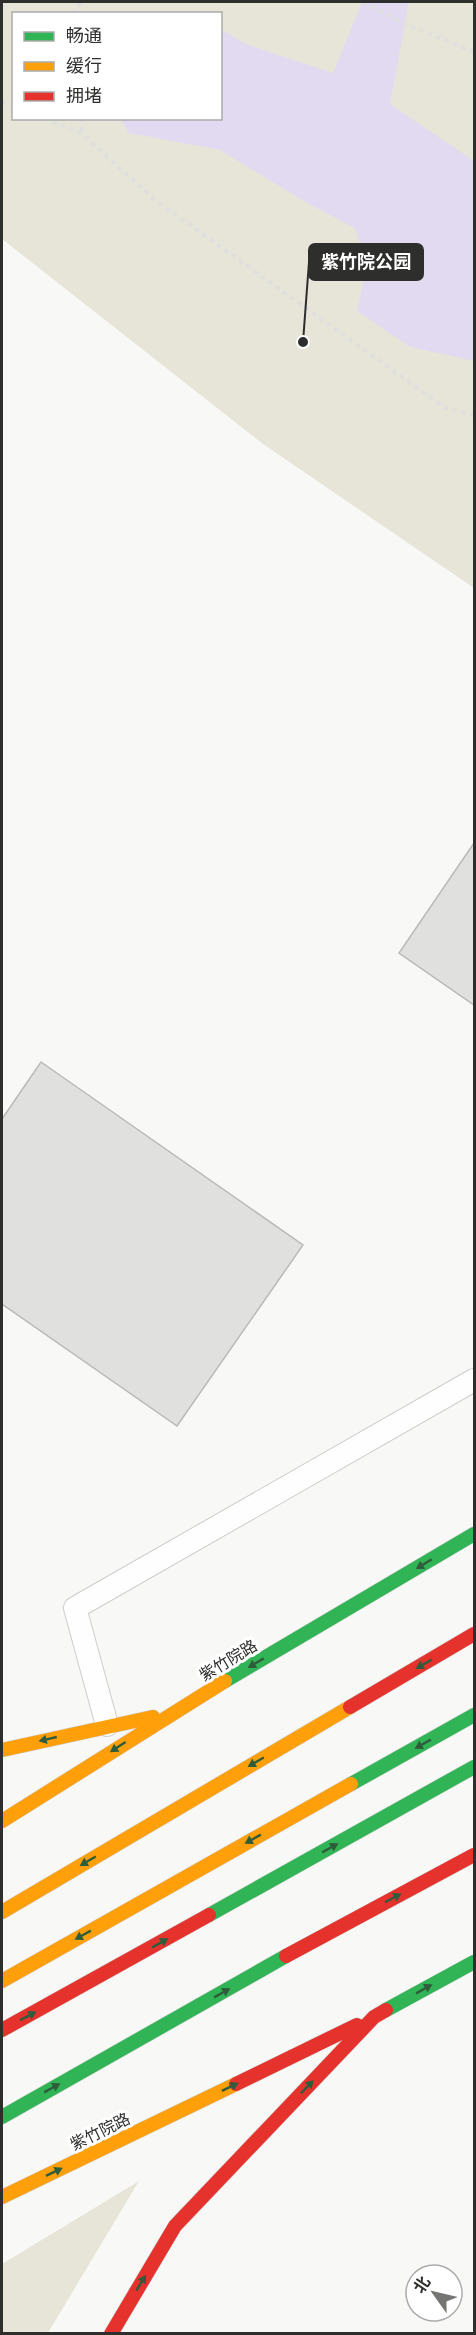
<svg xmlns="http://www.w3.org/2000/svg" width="476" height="2335" viewBox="0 0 476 2335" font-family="'DejaVu Sans','Noto Sans SC',sans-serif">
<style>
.green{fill:#e7e5d8;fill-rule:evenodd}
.water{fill:#e2daf1}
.building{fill:#e0e0de;stroke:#b9b9b7;stroke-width:1.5}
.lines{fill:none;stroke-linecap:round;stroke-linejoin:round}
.lane-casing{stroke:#cecdcc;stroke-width:24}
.fast-casing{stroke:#cecdcc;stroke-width:15}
.slow-casing{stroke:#cecdcc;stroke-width:15}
.jam-casing{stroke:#cecdcc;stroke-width:15}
.path{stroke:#dfdfde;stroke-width:4;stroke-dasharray:4.5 4.5;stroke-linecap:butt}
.lane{stroke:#fefefe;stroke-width:22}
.fast{stroke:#30b455;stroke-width:14}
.slow{stroke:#ff9f0a;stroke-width:14}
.jam{stroke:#e5322d;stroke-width:14}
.oneway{fill:#2f5d3b}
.labels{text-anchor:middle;stroke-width:6;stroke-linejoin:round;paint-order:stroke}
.street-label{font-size:16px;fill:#2e2e2d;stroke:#fff}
.leader{fill:none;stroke:#2e2e2d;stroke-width:2}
.callout-dot{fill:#2e2e2d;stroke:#fff;stroke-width:2}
.callout{fill:#2e2e2d;stroke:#2e2e2d;stroke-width:2}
.callout-label{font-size:18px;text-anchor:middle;font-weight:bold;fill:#fff}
</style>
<rect width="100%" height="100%" fill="#f8f8f6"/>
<path class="green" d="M2,2H474V588L263,444L2,239ZM14,14H220V118H14Z
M139,2181L48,2333H2V2264Z"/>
<path class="water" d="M362,2H409L390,104L474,161V361L410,347L357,311L367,265L355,228L307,203L220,150L129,133L120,119L220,118L221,29L246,44L333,73Z"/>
<path class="building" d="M474,843V1005L399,953Z
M41,1062L303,1245L177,1426L2,1304V1119Z"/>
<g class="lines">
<defs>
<path id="lane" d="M107,1725L75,1608L474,1380"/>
<path id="fast" d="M225,1681L474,1534
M351,1784L474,1715
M209,1915L474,1767
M386,2010L474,1962
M2,2117L286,1956"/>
<path id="slow" d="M2,1750L153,1717
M2,1821L225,1681
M2,1912L350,1707
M2,1981L351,1784
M2,2197L236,2084"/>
<path id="jam" d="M350,1707L474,1634
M286,1956L474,1855
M2,2030L209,1915
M236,2084L357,2025
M111,2334L175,2226L374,2017L386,2010"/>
</defs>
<use href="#lane" class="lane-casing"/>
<use href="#fast" class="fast-casing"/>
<use href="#slow" class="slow-casing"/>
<use href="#jam" class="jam-casing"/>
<path class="path" d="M363,2L403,23L474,52
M73,14L81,2
M2,101L14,106
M44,118L82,134L155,200L444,407L474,415
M81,118L82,134"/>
<use href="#lane" class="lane"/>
<use href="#fast" class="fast"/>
<use href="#slow" class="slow"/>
<use href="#jam" class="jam"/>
</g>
<defs><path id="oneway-solid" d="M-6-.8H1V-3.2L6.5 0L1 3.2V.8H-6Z" transform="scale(1.5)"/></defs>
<g class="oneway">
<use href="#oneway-solid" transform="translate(424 1564) rotate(149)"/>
<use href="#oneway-solid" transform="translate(256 1663) rotate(149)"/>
<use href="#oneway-solid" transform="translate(424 1664) rotate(150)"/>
<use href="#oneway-solid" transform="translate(48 1739) rotate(167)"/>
<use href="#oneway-solid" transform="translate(423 1744) rotate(151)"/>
<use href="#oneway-solid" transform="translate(118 1747) rotate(147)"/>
<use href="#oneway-solid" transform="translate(256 1762) rotate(150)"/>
<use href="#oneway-solid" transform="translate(253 1839) rotate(151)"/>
<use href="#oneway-solid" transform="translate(330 1848) rotate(-29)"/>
<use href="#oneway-solid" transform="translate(88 1861) rotate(150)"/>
<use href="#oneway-solid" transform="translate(393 1898) rotate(-28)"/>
<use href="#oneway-solid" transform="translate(83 1935) rotate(151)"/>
<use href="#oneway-solid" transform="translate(160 1943) rotate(-29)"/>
<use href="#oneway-solid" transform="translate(424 1989) rotate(-29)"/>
<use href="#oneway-solid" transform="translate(222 1993) rotate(-29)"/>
<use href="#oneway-solid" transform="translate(28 2016) rotate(-27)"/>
<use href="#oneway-solid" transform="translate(230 2087) rotate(-26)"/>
<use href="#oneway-solid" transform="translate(307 2087) rotate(-46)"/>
<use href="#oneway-solid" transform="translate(52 2088) rotate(-29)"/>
<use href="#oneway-solid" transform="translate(54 2172) rotate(-26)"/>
<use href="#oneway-solid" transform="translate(141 2283) rotate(-59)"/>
</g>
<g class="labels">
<g class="street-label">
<text transform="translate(228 1660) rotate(-31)" y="6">紫竹院路</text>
<text transform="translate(100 2131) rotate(-26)" y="6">紫竹院路</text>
</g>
</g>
<path class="leader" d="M303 342L309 262"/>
<circle class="callout-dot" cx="303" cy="342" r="6"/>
<rect class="callout" x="309" y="244" width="114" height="36" rx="6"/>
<g class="callout-label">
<text x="366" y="268">紫竹院公园</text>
</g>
<rect width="476" height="2335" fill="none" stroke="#2e2e2d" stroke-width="6"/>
<rect x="12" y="12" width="210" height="108" fill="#ffffff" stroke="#ababab" stroke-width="1.5"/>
<rect x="24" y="32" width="30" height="9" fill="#30b455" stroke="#ababab" stroke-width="1.5"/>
<text x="66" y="42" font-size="18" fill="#2e2e2d">畅通</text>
<rect x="24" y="62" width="30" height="9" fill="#ff9f0a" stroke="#ababab" stroke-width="1.5"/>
<text x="66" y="72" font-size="18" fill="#2e2e2d">缓行</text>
<rect x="24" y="92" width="30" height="9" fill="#e5322d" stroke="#ababab" stroke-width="1.5"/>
<text x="66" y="102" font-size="18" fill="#2e2e2d">拥堵</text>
<g transform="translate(434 2293) rotate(304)"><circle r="28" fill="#ffffff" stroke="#ababab" stroke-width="1.5"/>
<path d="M0-4.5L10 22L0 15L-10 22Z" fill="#757573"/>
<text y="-9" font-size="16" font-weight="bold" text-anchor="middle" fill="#2e2e2d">北</text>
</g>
</svg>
